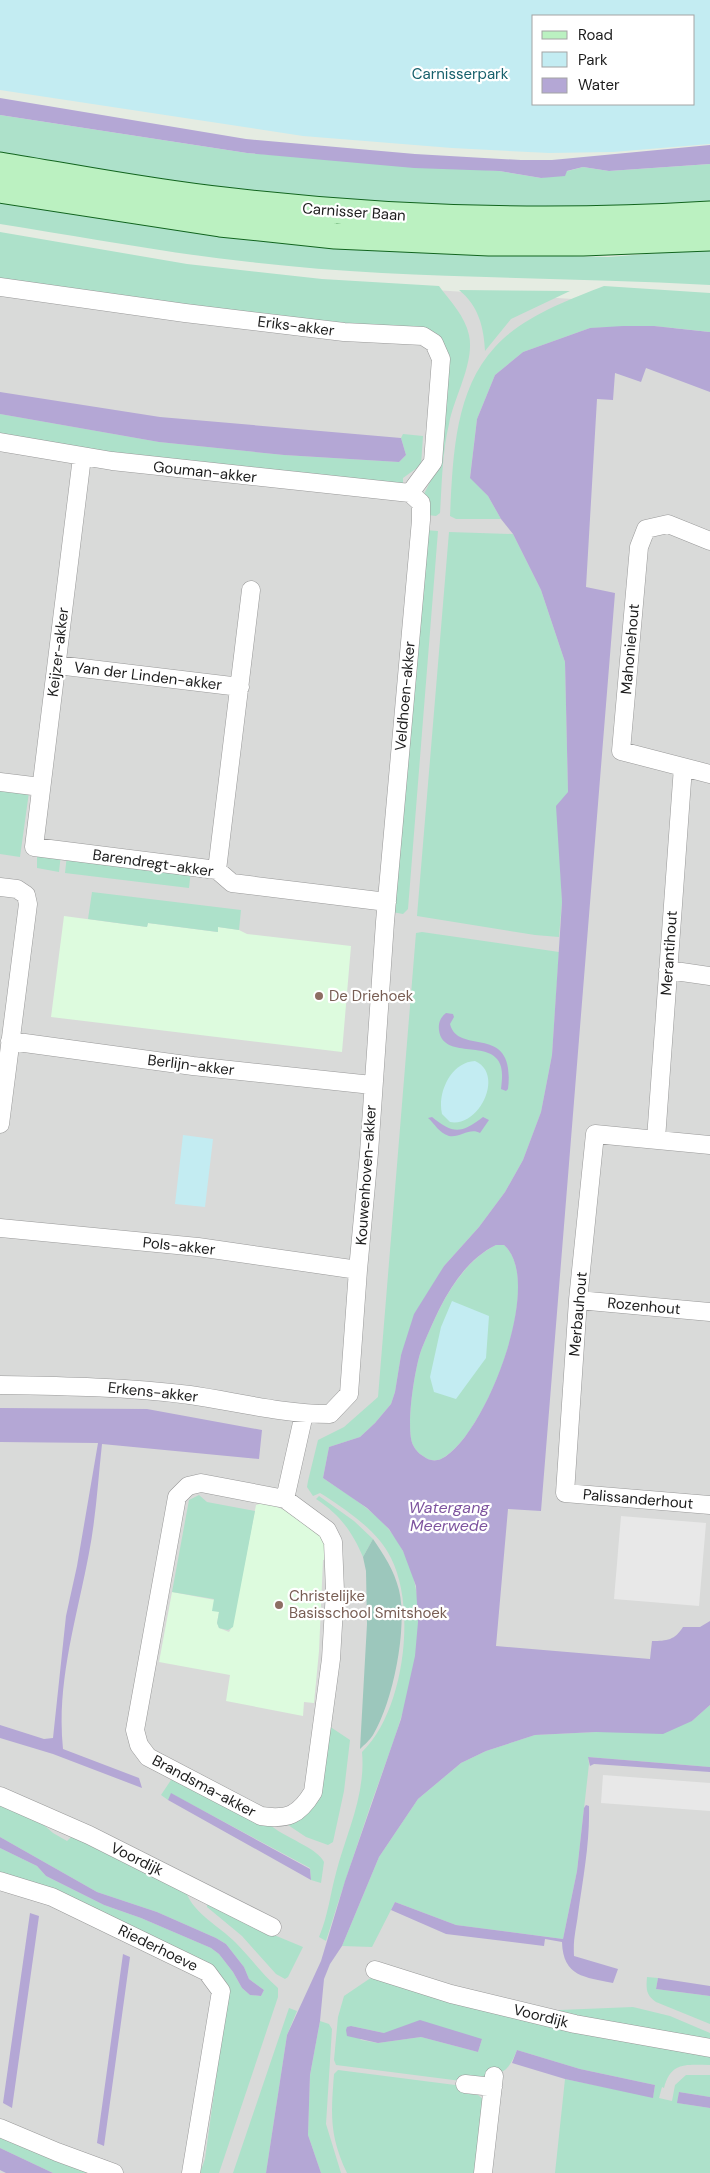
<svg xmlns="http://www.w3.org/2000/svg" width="710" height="2173" viewBox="0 0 710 2173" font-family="'DM Sans',sans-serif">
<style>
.residential{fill:#d9dad9}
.education{fill:#ddfbde}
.grass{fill:#ade1ca;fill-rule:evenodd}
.forest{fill:#9cc7bc}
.park{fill:#c3ecf2;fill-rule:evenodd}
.parking{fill:#e8e8e8}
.water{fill:#b4a7d5;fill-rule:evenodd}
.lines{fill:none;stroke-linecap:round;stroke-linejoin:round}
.minor-casing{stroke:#999;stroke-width:19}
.secondary-casing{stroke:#11641e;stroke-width:27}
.minor{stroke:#fff;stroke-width:18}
.secondary{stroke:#bbf1c1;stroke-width:25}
.education-dot{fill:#8d6e63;stroke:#fff;stroke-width:2}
.labels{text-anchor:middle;stroke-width:4.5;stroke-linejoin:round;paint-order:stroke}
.park-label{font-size:15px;fill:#17606c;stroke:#fff}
.street-label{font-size:15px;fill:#1c1c1c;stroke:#fff}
.education-label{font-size:15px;fill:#785e54;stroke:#fff;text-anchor:start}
.water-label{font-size:16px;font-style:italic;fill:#7e549f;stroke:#fff}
</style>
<rect width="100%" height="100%" fill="#e5ece2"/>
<path class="residential" d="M0,244L193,274L603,301L710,343V2173H0Z"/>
<path class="education" d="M64,916L147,927L148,923L217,932L218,927L239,930L247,934L351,946L342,1052L51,1017Z
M265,1502L299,1516L324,1535L328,1559L323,1560L319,1651L314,1703L304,1702L303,1716L226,1701L230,1675L159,1662L172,1592L215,1600L219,1612L217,1623L219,1628L229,1632L232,1627L256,1505Z"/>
<path class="grass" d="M0,115L247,153L499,171L541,178L583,167L609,171L710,164V209H341L0,161Z
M0,199L279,243L432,252L608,257L710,249V285C557,276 403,280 250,262C166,253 83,237 0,224Z
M0,232L187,264L322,279L439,286C450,301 465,316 469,335C475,362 454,397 449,424C442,453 442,483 440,513L436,516L428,515L424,494L435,472L446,354C444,340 440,335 427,329L325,326L0,280Z
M604,286L710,293V332L654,326L590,328L523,352L495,375L477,419L470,477L488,496L501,519H456L450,516C453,459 454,391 495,347C522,317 568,300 604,286Z
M459,290L570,291L511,319L485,351C484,327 478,305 459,290Z
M0,414L159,442L284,455L399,462L406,455L401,438L403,434L423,436L421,465L403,478V485L107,453L0,435Z
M425,530L438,531L408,909L403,914L392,912Z
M449,532L513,534L541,590L565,662L568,792L560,855L562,902L559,937L535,935L417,916Z
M0,787L29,792L20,857L0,854Z
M37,852L61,854L59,872L37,868Z
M67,855L191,870L189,888L65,873Z
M92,892L241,910L239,930L218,927V932L148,923L147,927L88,919Z
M422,932L559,952L552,1055L541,1112L523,1160L505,1192L479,1227L444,1266L401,1355L395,1392L391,1404L375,1423L360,1437L329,1447L323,1478C354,1499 386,1517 403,1551C443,1627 397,1730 371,1804C356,1849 340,1895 326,1941L319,1937C328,1916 330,1895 336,1873C346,1834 366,1795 362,1752C404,1712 417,1609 391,1558C377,1530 350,1513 325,1496L320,1493L313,1496L307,1487L308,1481L318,1440L344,1427L378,1397L416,933Z
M496,1245H504C546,1281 485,1438 441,1459C434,1462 428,1460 423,1456C419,1454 415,1449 413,1445C405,1429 415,1365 422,1348C438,1310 457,1265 496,1245Z
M199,1495L207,1502L255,1511L233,1627L228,1630L219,1628L217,1623L219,1612L212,1611L214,1599L172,1592L189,1500Z
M319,1496L354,1521L373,1539L363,1557C352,1531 339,1514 316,1499Z
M710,1705V1767L588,1757L589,1764L577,1871L563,1939L456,1925L395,1902L372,1947L342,1946L379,1857L418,1799L461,1763L486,1751L535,1735L596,1732L692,1721Z
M329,1726L350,1740L344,1791L333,1842L328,1845L306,1837L285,1823L296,1820Z
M175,1779L269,1824C283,1837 318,1848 324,1862L321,1883L311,1880L310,1868L172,1794L168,1800L161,1795L171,1780Z
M0,1805L38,1820L53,1833L67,1841L74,1834L186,1892C194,1914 219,1926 235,1942C250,1957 262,1974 278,1988V1997L219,2173H200L205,2159L222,2034L225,1983L216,1970L0,1875V1848L37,1866L46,1876L104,1905L141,1918L211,1948L219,1954L233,1972L242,1988L250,1995L261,1996L264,1990L249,1979L244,1967L226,1944L216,1938L157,1912L97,1892L0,1837Z
M207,1902L262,1930L303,1947L288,1977L285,1979L276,1974L242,1936L207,1907Z
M375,1975C412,1987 449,2001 487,2011C560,2032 635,2044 710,2056V2065C687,2065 671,2061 664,2088L662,2087L659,2098L672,2101L675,2085L686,2075H710V2097L679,2092L678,2103L710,2108V2173H555L565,2079L653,2097L655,2085L580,2069L517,2050C505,2080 500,2068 477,2083L336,2065L334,2060L338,2017L344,1996ZM351,2026L384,2033L482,2039L478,2052L421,2037L378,2043L361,2040Z
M647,1977L658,1978L656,1989L710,1996V2024L656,2002C646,1995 646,1989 647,1977Z
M633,2007L670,2016L710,2033V2040L554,2012L559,2010Z
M289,2008L297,2011L287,2035L266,2173H233Z
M320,2021L329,2024L332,2029L326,2124L341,2173H321L308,2135L310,2075Z
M338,2070L463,2086V2093L478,2095L484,2100L475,2173H347C329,2135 331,2114 334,2074Z
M0,2129L93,2173H53L0,2148Z"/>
<path class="forest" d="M373,1539C384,1555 394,1570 399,1590C408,1627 393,1702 373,1735C370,1740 364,1745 360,1749L367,1624L366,1571L363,1557Z"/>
<path class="park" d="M0,0H710V144L613,152L549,153L452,148L303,136L0,90ZM534,16H694V104H534Z
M475,1061C505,1074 479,1128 450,1122L442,1114C437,1093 451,1062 475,1061Z
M183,1135L213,1139L205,1207L175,1204Z
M452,1301L489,1316L486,1358L456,1399L434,1392L430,1377L441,1327Z"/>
<path class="parking" d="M621,1516L706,1523L699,1606L614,1599Z
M603,1775L710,1783V1811L601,1803Z"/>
<path class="water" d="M0,98L246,139L415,154L521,160H552L710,145V164L609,171L583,167L567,171L565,176L541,178L499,171L414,168L247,153L0,115Z
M623,326H654L710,332V392L646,368L641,382L615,373L613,400L597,399L586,587L615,593L541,1511L508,1509L496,1646L650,1659L652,1641C667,1641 675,1640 683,1627H700L710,1621V1705L692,1721L663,1734L596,1732L535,1735L486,1751L461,1763L418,1799L379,1857L342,1946L330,1964L324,1979L320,2021L310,2075L308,2135L321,2173H266L287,2035L321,1961L345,1881L401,1719L415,1656L418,1622L416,1586L403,1551L389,1529L367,1508L323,1478L329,1447L360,1437L375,1423L391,1404L395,1392L401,1355L414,1314L444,1266L479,1227L505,1192L523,1160L541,1112L552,1055L562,902L556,806L568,792L565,662L541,590L513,534L501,519L488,496L470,478L477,419L495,375L523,352L590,328ZM496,1245H504C546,1281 484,1439 441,1459C434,1462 428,1460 423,1456C419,1454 415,1449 413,1445C405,1429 415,1365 422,1348C438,1310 457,1264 496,1245Z
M0,392L160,417L401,438L406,455L399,462L284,455L159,442L0,414Z
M446,1013L453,1014L454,1017L450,1024C458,1057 516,1021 508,1089L506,1091L501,1089C502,1080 504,1067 497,1059C484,1042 442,1058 439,1030C438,1022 441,1017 446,1013Z
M432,1117C453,1134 461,1134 483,1117L489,1120L480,1133C470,1127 460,1138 449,1136C439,1133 435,1124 428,1118Z
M0,1408L147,1409L262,1430L259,1459L102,1444C98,1480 96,1517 89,1553C77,1617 56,1683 63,1749L139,1778L142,1788L53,1754L0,1738V1725L44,1739L53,1738L66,1616L77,1566L98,1443L0,1442Z
M588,1757L710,1767V1772L594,1764L590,1766Z
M171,1793L310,1869L311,1880L168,1800Z
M586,1805L589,1806C590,1842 583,1879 578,1914C576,1930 573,1939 574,1956L618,1969L613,1983C585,1977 563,1977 562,1942L545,1939L544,1946L446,1934L391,1910L395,1902L456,1925L563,1939L577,1871L584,1808Z
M0,1837L97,1892L157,1912L216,1938L226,1944L244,1967L249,1979L264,1990L261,1996L250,1995L242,1988L233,1972L219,1954L211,1948L141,1918L104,1905L46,1876L37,1866L0,1848Z
M30,1913L39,1916L12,2108L3,2103Z
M123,1954L130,1957L104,2146L97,2143Z
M658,1978L710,1986V1996L656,1989Z
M420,2020L482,2039L478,2052L421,2037L378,2043L347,2036L346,2030L347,2027L351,2026L384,2033Z
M517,2050L580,2069L655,2085L653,2098L565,2079L512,2063Z
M679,2092L710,2097V2108L677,2103Z
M0,2148L53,2173H6L0,2170Z"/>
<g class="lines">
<defs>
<path id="minor" d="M0,287L185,313L344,332L423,336L434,343L441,359L433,462L410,493
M0,442L112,461L410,493
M82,457L34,847L217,870L232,883L387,902
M710,541L668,524L646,529L639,547L621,751L710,774
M57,665L240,687
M0,782L41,787
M217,870L251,590
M0,887L17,889L26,895L28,904L0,1124
M668,970L710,976
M10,1041L193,1066L372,1085
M656,1139L683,767
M710,1145L595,1134L578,1300L565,1493L710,1505
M0,1228L198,1247L358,1270
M578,1300L710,1312
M0,1385C64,1386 127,1387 190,1395C237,1402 283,1414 330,1414L349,1394L358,1270L369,1153L385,922L421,520V503L410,493
M285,1499L201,1483L188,1486L177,1497L135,1730L139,1745L148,1757L261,1816C288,1820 299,1815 313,1792L331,1659L335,1591L333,1542L327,1530L285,1499L304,1414
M0,1796L89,1835L272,1927
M0,1881L52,1897L207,1972L221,1991L191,2173
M375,1970L451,1994L575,2024L710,2048
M465,2084L493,2087
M0,2128L57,2152L114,2173
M483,2173L494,2076"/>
<path id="secondary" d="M0,165C74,177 149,192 224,200C385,219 548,224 710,214
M0,190L220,224L335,236L489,243H583L710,238"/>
</defs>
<use href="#minor" class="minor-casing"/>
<use href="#secondary" class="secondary-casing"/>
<use href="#minor" class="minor"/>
<use href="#secondary" class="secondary"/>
</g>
<g class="education-dot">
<circle cx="319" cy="996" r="5"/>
<circle cx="279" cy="1605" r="5"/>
</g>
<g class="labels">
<g class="park-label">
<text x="460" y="79">Carnisserpark</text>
</g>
<g class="street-label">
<text transform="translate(354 212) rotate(4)" y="5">Carnisser Baan</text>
<text transform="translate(296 326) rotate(7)" y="5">Eriks-akker</text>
<text transform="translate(205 472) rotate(6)" y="5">Gouman-akker</text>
<text transform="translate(630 649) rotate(-85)" y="5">Mahoniehout</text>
<text transform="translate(58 652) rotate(-83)" y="5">Keijzer-akker</text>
<text transform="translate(148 676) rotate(7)" y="5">Van der Linden-akker</text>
<text transform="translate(405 696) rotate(-85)" y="5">Veldhoen-akker</text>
<text transform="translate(153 863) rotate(8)" y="5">Barendregt-akker</text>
<text transform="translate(669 953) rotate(-86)" y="5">Merantihout</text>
<text transform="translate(191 1065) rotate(7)" y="5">Berlijn-akker</text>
<text transform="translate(366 1175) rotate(-86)" y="5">Kouwenhoven-akker</text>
<text transform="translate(179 1246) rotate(6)" y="5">Pols-akker</text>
<text transform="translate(644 1306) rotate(5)" y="5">Rozenhout</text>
<text transform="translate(578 1314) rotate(-85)" y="5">Merbauhout</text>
<text transform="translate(153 1392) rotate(6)" y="5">Erkens-akker</text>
<text transform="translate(638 1499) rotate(5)" y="5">Palissanderhout</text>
<text transform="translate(204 1786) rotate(28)" y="5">Brandsma-akker</text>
<text transform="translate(137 1859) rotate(26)" y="5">Voordijk</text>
<text transform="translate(158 1948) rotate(26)" y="5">Riederhoeve</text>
<text transform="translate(541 2016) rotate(14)" y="5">Voordijk</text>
</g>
<g class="education-label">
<text x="329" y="1001">De Driehoek</text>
<text x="289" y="1601">Christelijke<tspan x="289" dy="17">Basisschool Smitshoek</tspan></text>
</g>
<g class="water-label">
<text x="449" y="1513">Watergang<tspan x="449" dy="18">Meerwede</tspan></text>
</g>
</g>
<rect x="532" y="15" width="162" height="90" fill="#ffffff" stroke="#a4a4a4"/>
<rect x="542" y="31" width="25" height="8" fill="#bbf1c1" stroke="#a4a4a4"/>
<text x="578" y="40" font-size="15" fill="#1c1c1c">Road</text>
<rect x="542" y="52" width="25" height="15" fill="#c3ecf2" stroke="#a4a4a4"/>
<text x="578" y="65" font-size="15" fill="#1c1c1c">Park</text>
<rect x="542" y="78" width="25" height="15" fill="#b4a7d5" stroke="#a4a4a4"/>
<text x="578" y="90" font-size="15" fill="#1c1c1c">Water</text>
</svg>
